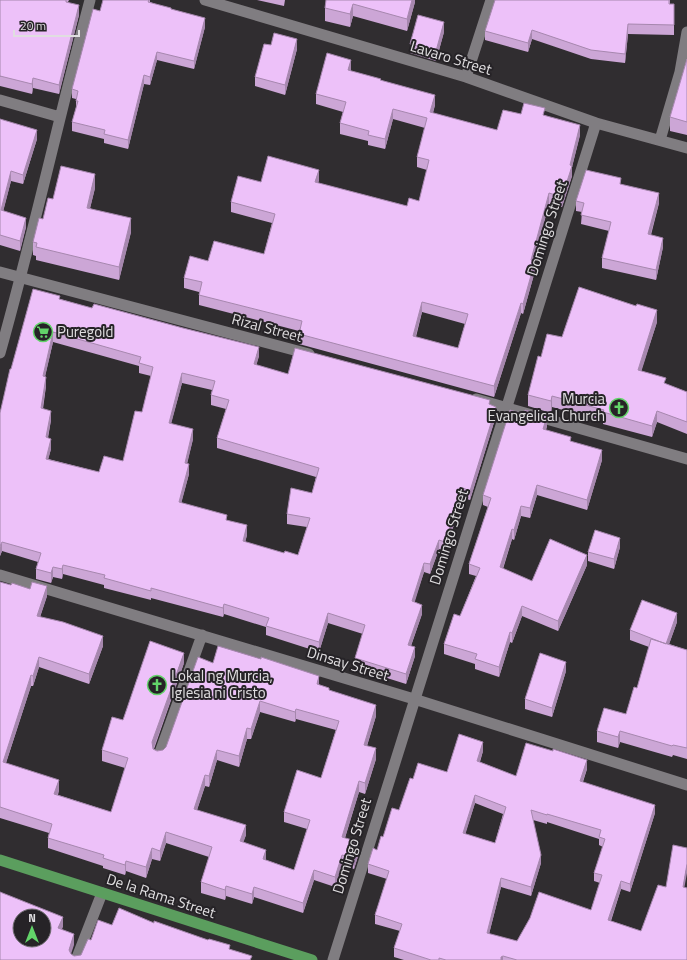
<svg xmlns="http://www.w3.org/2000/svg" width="687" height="960" viewBox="0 0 687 960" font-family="'Titillium Web',sans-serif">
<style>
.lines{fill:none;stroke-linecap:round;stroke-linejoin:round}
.minor{stroke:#807d81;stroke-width:11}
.tertiary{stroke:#807d81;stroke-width:11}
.trunk{stroke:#5b9e5e;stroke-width:11}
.wall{fill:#cca6d6;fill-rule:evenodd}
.shaded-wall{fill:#a687ae}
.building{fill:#edc1f9;stroke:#a687ae;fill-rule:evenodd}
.labels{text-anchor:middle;stroke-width:4;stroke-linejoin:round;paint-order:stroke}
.street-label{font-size:15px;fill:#e0dee0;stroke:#262327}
.poi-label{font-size:15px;fill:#e0dee0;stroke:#262327;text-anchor:start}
</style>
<rect width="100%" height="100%" fill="#302d30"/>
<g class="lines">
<path class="minor" d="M205,0L466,77L596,123L687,148
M466,77L491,0
M0,100L60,117
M660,140L680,72L687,32
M0,353C33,236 59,117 90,0
M0,575L414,699L687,785
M159,755L202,635
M76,960L102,893
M333,960L596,123"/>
<path class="tertiary" d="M0,272L309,354
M476,399L687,459"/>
<path class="trunk" d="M0,860L312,960"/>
</g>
<path class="wall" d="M0,0H69L68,2L79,15L59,94L33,88L32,94L0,86Z
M150,0V2L171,10L205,27L194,69L157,60L150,85L144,84L128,149L104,143V139L72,131V122L76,108V99L72,98V89L100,11Z
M257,0H285L284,6Z
M327,0H415V2L407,31L353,16L350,27L325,21V8Z
M670,0V4H674V35L628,34L625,63L591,59L532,39L528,52L485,40V31Z
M444,32L436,61L410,53V44Z
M271,45L297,49L285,95L255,86V77Z
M687,59V135L670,131V117Z
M351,70V71L381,80L435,105L433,113L497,130L521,114L545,115L580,135L572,167V176L562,207L549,204L534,260L535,271L523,314L521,313L494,397L299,344V331L199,305V292L184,288V278L208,261L264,254L272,223L231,212V202L261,182L319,180L318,183L407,206L419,201L427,170L417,167V157L425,128L393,119L385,149L368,145V141L340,134V123L343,112L316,104V94ZM422,312L465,324L458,348L416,337Z
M0,119L37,139L23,184L11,181L3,211L26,227L20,251L0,245Z
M621,184L659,203L651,235L663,247L656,280L602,268V258L609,231L581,224L582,212L576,211V201Z
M95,188L90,208L131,232L119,280L36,260V256L33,255V242L43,219L53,199Z
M60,299L259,356L256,365L288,374L490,405L496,416L470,500L463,498L445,551L439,549L430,574L424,572L414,602L422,614L411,646L415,656L406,684L355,668V658L363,634L328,623L319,652L266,635V627L224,614L223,617L151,598V600L104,588V585L63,574L62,579L53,577L51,583L36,579V569L38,562L2,551L0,556V413L11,369ZM53,342L139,366V373L151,376L142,412L123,461L99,472L48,459L51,449L48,438L51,420L43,409L46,386L45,376ZM182,383L212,390L211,395V405L226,409L217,438V448L316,477L312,493L287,514V524L307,527L298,555L284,553L245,542L247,535L227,520L181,503L189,474L187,463L193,439L171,423Z
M657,322L641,371L666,384L687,392V434L657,422L652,437L603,424V421L552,407L551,413L528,406V395L541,357L562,337Z
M524,414L547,426L546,430L571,441L602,460L587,510L537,495L530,518L521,516L514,540L512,539L503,569L532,581L587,565L558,631L522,616L512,643L510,642L499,677L475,669V664L444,654V644L460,616L476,576L469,574V564L488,507L483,505V495Z
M620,547L614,569L588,561V552Z
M0,582L47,596L40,617L103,646L89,684L39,667L33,686H31L6,763L59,790L58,795L111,812L125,768L102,761V750L123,720L184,663L154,749L157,751L163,750L166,747L213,663L319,685L376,716L367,746L376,759L365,794L359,792L345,838L359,853L354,869L342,865L335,887L314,880L303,913L254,897L252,904L226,896L225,900L201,893V882L209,857L166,843L160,861L152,859L146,878L126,871L125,875L103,868V866L48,848V838L49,833L0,818ZM260,712L295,722L296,719L336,730L321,778L284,812V822L307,829L294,870L266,860L243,842L246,835L197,810L205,786L209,787L217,760L239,767L247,739H251Z
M677,622L669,644L687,650V759L673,755L672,757L620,742L618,748L597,742V731L626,714L637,688L649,647L630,640V630Z
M566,671L552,717L525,709V699Z
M483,751L480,762L516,776L587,769L583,782L655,813L630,892L621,889L611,921L641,931L666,887H684L687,960H404L394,957V948L400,931L375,924V915L387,879L368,873V864L377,850L383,837L399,810L413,779L447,772ZM475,803L503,814L495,843L465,834ZM533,820L547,824V822L599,839V845L603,847L594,873V881L600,883L591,910L517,941L489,934L501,887L531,896L541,863Z"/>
<path class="shaded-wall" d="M412,0H415V2L407,31V19Z
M353,4V16L350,27V14Z
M79,5V15L59,94V85Z
M205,18V27L194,69V61Z
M444,22V32L436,61V51Z
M628,24V34L625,63V54Z
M532,30V39L528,52V43Z
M297,39V49L285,95V85Z
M157,52V60L150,85V77Z
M351,60V70L348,80V70Z
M144,75V84L128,149V140Z
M33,78V88L32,94V84Z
M435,95V105L430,122V112Z
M393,109V119L385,149V139Z
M580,125V135L572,167V176L562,207V197Z
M37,130V139L23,184V175Z
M319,170V180L315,193V182Z
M11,171V181L1,220V210Z
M95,174V188L87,221V208Z
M549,193V204L531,270V260Z
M659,193V203L648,244V234Z
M26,218V227L20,251V241Z
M131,218V232L119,280V267Z
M663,238V247L656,280V270Z
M535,261V271L523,314V304Z
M422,302V312L413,346V336Z
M521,303V313L494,397V386Z
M657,310V322L638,382V370Z
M53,332V342L43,386V376Z
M259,347V356L254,374V364Z
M182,373V383L169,432V423Z
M46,377V386L41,418V408Z
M552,396V407L551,413V401Z
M496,407V416L470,500V491Z
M51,411V420L46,447V437Z
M657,411V422L652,437V426Z
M547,416V426L543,439V429Z
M193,429V439L185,473V463Z
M51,439V449L46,468V459Z
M602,450V460L587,510V500Z
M189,464V474L179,512V502Z
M537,485V495L530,518V508Z
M463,488V498L445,551V542Z
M521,506V516L514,540V530Z
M247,525V535L243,551V541Z
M512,529V539L500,577V567Z
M620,538V547L614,569V559Z
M439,540V549L430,574V564Z
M2,542V551L0,556V547Z
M587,555V565L558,631V621Z
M424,563V572L412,611V601Z
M63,565V574L62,579V569Z
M53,567V577L51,583V573Z
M47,586V596L37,626V616Z
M224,604V614L223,617V608Z
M422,605V614L408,654V645Z
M522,606V616L512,643V633Z
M328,613V623L319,652V642Z
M677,613V622L666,653V644Z
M510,632V642L499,677V667Z
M103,636V646L89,684V674Z
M415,647V656L406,684V674Z
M184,653V663L152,753V742Z
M39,657V667L33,686V676Z
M566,662V671L552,717V708Z
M31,675V686L3,772V762Z
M319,676V687L317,684Z
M260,701V712L251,739V729Z
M376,705V716L364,755V745Z
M296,709V719L295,722V712Z
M247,728V739L239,767V756Z
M620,731V742L618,748V737Z
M483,742V751L477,770V761Z
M376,748V759L365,794V783Z
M217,750V760L209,787V776Z
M587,760V769L580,789V781Z
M205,775V786L194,819V809Z
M59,780V790L54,805V794Z
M359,781V792L342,847V837Z
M475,795V803L463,842V833Z
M655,805V813L630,892V884Z
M246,825V835L240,852V841Z
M166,832V843L160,861V851Z
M359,842V853L354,869V858Z
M152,848V859L146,878V867Z
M266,850V860L263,859Z
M342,855V865L335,887V877Z
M541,855V863L531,896V887Z
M126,861V871L125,875V865Z
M687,864V873L683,895V887Z
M314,870V880L303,913V903Z
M501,878V887L487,942V933Z
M621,881V889L608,929V920Z
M226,886V896L225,900V890Z
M254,887V897L252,904V894Z
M63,917V927L58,938V928Z
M74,934V945L69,960V950Z
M503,956V960H501V957Z"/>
<path class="building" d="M0,0H66V2L79,5L59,85L33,78L32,84L0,76V77Z
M103,0H149L148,2L171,8V9L205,18L194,61L157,52L150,77L144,75L128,140L104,134L105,130L72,122L78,101H76L78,91L72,89L93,9L100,11Z
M326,0H412L407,19L353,4L350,14L325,8Z
M495,0H669V4H674V25L628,24L625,54L591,50L532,30L528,43L485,31Z
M418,15L444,22L436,51L410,44Z
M274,33L297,39L285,85L255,77L264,44L271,45Z
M327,53L351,60L348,70L381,79L380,80L435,95L430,112L497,130L503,110L521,114L524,103L545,108L543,115L580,125L570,165L572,166L562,197L549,193L531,260L535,261L523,304L521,303L494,386L299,334L302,321L199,295L202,282L184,278L190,256L208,261L214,241L264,254L275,214L231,202L238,176L261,182L268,156L319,170L315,182L407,206L409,198L419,201L429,160L417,157L427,118L393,109L385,139L368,135L369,131L340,123L346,102L316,94ZM422,302L468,314L458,348L413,336Z
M687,59V122L670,117Z
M0,119L37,130L23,175L11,171L1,210L26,218L20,241L0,235Z
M61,166L95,174L87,208L131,218L119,267L36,247L37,243L33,242L39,218L43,219L48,198L53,199Z
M586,170L621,178L620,184L659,193L648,234L663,238L656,270L602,258L611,222L581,215L584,203L576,201Z
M579,287L636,306L637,304L657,310L638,370L666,378L664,383L687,392V422L657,411L652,426L603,412L604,410L552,396L551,401L528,395L538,356L541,357L547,334L562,337Z
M33,289L60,296L59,299L92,308L94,304L183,328L259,347L254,364L288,374L295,348L490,400L489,404L496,407L470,491L463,488L445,542L439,540L430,564L424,563L412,601L422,605L408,645L415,647L406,674L355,658L365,625L328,613L319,642L266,626L269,618L224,604L223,608L151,588V591L104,578L105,575L63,565L62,569L53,567L51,573L36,569L41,553L2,542L0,546V413L3,400L10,369H11ZM53,332L141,357L139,363L153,367L142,412L135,411L123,461L104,456L99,472L46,459L51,439L46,437L51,411L41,408L46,377L43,376ZM182,373L215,381L211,395L229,400L217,438L319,468L312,493L291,488L287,514L310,518L298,555L285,551L284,553L243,541L247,525L226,520L227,515L179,502L189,464L185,463L193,429L169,423Z
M510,410L524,414L525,410L547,416L543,429L571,437L570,441L602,450L587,500L537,485L530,508L521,506L514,530L512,529L500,567L532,581L550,539L587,555L558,621L522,606L512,633L510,632L499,667L475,659L477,654L444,644L454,614L460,616L480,568L469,564L491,498L483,495Z
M595,530L620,538L614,559L588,552Z
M0,582L11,585L12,583L30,589L32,582L47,586L37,616L63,622L103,636L89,674L39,657L33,676L31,675L3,762L59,780L54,794L111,812L128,758L102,750L112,717L123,720L150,641L184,653L152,742L153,749L157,751L163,750L166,747L198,657L213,663L218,646L261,659V657L319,676L317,684L329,688V690L376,705L364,745L376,748L365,783L359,781L342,837L359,842L354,858L342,855L335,877L314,870L303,903L254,887L252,894L226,886L225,890L201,882L212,847L166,832L160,851L152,848L146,867L126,861L125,865L103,858L104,855L48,838L52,824L0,807ZM260,701L295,712L296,709L339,721L321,778L297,770L284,812L310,820L294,870L263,859L266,850L240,841L246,825L194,809L205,775L209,776L217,750L239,756L247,728L251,729Z
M642,600L677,613L666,644L630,630Z
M651,639L687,650V748L673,745L672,746L620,731L618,737L597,731L604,708L626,714L634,687L637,688Z
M540,653L566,662L552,708L525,699Z
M459,734L483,742L477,761L516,776L526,743L553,751V749L587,760L580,781L655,805L630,884L621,881L608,920L641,931L658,885L666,887L673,845L687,848V864L683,887L687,888V960H517L503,956L501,957V960H446L439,958V960H431L394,948L402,924L375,915L389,871L368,864L373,848L377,850L381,836L383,837L392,808L399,810L410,778L413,779L418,763L447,772ZM475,795L506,807L495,843L463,833ZM531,810L547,815V814L601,830L599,837L605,839L594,873L602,875L591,910L539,892L530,918L517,941L487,933L501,878L531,887L541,855Z
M0,892L63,917L58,928L74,934L69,950L71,954L74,956L81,955L88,939L91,940L98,920L112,925L119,908L154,923V921L208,940L209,939L230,945L229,949L252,956L250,960H0ZM20,916H44V940H20Z"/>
<defs>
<symbol id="supermarket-ring" viewBox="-11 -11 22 22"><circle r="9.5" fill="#262327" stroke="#62d469" stroke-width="1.5"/><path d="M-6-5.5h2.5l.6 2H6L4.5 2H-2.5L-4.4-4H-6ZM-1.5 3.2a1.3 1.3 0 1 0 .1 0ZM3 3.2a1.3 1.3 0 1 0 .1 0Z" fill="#62d469"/></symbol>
<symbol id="church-ring" viewBox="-11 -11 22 22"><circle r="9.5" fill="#262327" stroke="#62d469" stroke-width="1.5"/><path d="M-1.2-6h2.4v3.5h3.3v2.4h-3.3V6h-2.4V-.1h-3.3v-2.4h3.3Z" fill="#62d469"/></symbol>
</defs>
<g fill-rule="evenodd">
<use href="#supermarket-ring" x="32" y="321" width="22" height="22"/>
<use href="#church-ring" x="608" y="397" width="22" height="22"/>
<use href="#church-ring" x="146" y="674" width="22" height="22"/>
</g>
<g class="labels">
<g class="street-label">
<text transform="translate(451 58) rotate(17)" y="5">Lavaro Street</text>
<text transform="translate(547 228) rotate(-72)" y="5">Domingo Street</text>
<text transform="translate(267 328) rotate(15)" y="5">Rizal Street</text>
<text transform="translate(449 537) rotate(-73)" y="5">Domingo Street</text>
<text transform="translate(348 664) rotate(17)" y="5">Dinsay Street</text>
<text transform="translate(352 846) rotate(-73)" y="5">Domingo Street</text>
<text transform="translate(161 896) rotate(18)" y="5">De la Rama Street</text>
</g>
<g class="poi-label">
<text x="57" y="337">Puregold</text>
<text x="605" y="404" text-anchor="end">Murcia<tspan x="605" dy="17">Evangelical Church</tspan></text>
<text x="171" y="681">Lokal ng Murcia,<tspan x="171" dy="17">Iglesia ni Cristo</tspan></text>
</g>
</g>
<g transform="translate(32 928)"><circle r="19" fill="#262327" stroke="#706e71"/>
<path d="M0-3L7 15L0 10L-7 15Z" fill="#62d469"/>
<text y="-6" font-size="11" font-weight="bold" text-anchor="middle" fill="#e0dee0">N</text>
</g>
<path d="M14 30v6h65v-6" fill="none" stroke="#e0dee0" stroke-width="2"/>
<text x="20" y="30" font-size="12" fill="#e0dee0" stroke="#262327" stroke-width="3" paint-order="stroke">20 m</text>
</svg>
